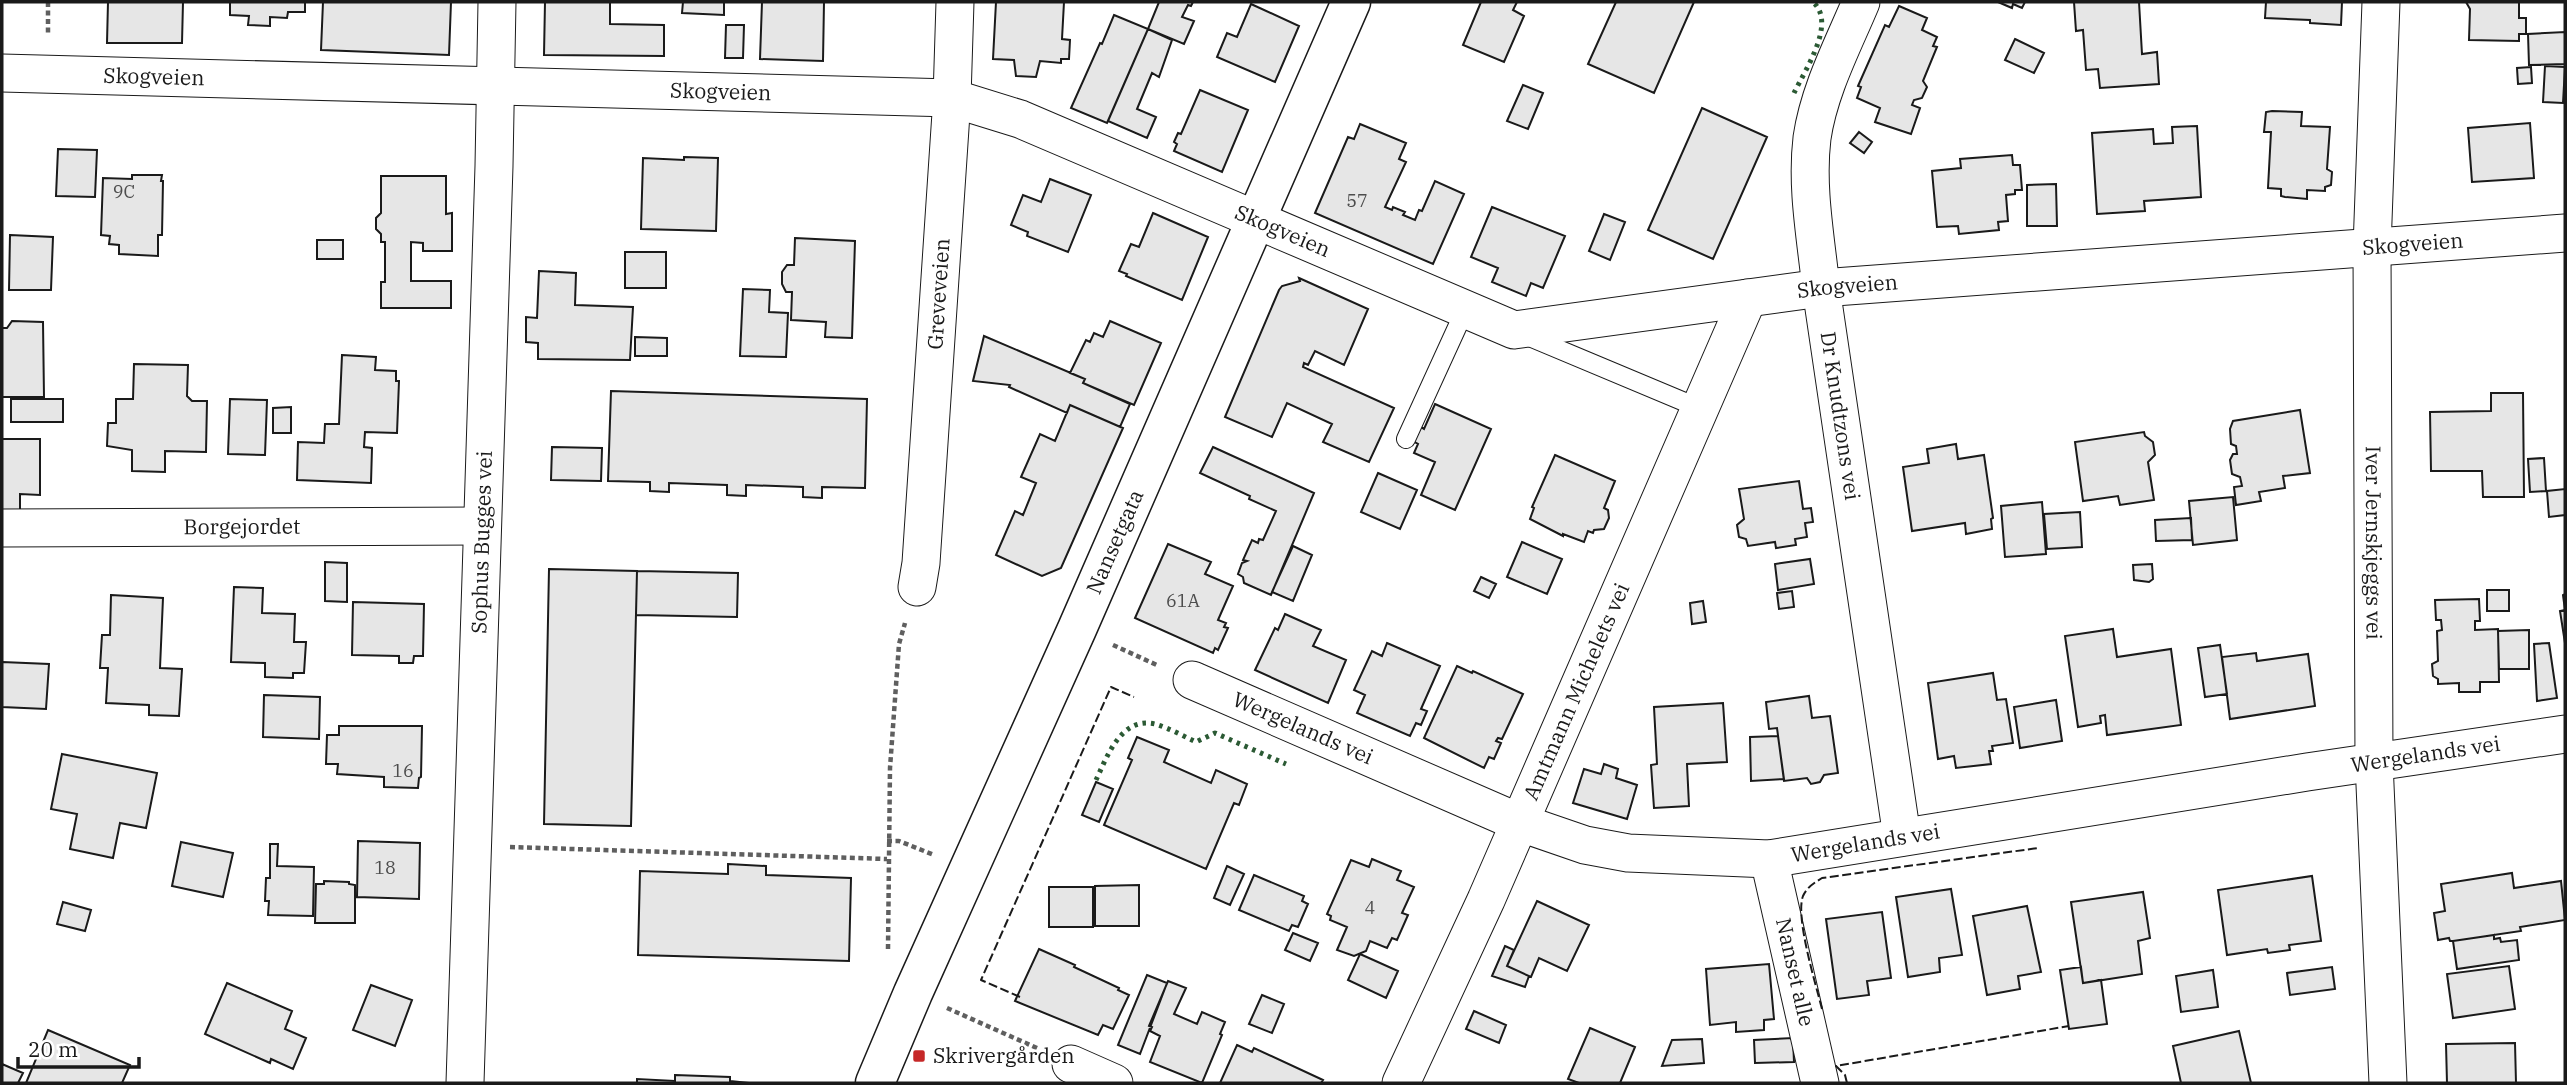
<svg xmlns="http://www.w3.org/2000/svg" width="2567" height="1085" viewBox="0 0 2567 1085" font-family="'IBM Plex Serif',serif">
<style>
.building{fill:#e6e6e6;stroke:#1a1a1a;stroke-width:2}
.lines{fill:none;stroke-linecap:round;stroke-linejoin:round}
.service-casing{stroke:#1a1a1a;stroke-width:20}
.minor-casing{stroke:#1a1a1a;stroke-width:39}
.secondary-casing{stroke:#1a1a1a;stroke-width:41}
.path{stroke:#5f5f5f;stroke-width:4.5;stroke-dasharray:5 3.5;stroke-linecap:butt}
.service{stroke:#fff;stroke-width:18}
.minor{stroke:#fff;stroke-width:37}
.secondary{stroke:#fff;stroke-width:38}
.hedge{stroke:#2b5a34;stroke-width:5;stroke-dasharray:3.5 5;stroke-linecap:butt}
.fence{stroke:#1a1a1a;stroke-width:2;stroke-dasharray:9 3.5;stroke-linecap:butt}
.poi-dot{fill:#c62828;stroke:#fff;stroke-width:2.5}
.labels{text-anchor:middle;stroke-width:5;stroke-linejoin:round;paint-order:stroke}
.number-label{font-size:18px;fill:#4d4d4d}
.street-label{font-size:21px;fill:#1a1a1a;stroke:#fff}
.poi-label{font-size:21px;fill:#1a1a1a;stroke:#fff;text-anchor:start}
</style>
<rect width="100%" height="100%" fill="#fff"/>
<path class="building" d="M108,2H183L182,43H107Z
M230,2H305V12H288L287,18L270,17V26L248,25L249,16L230,15Z
M323,2H451L449,55L321,50Z
M545,2H610V24L664,25V56L544,55Z
M683,2H724V15L682,13Z
M762,2H824L823,61L760,59Z
M996,2H1064L1062,39L1070,40L1069,59H1061V63L1040,61L1036,77L1016,76L1014,60L993,59Z
M1159,2H1193L1191,6L1188,5L1182,17L1194,21L1184,44L1148,29Z
M1481,2H1517L1513,10L1524,16L1504,62L1463,45Z
M1616,2H1694L1654,93L1588,64Z
M1998,2H2025L2022,8L2013,4L2012,8Z
M2074,2H2139L2142,54L2157,52L2159,84L2100,88L2098,69L2086,70L2083,30L2076,31Z
M2266,2H2342L2341,25L2310,23V20L2265,18Z
M2466,2H2519V18H2526V34H2519V41L2469,40L2470,9Z
M1251,4L1299,26L1275,82L1217,57L1227,33L1237,37Z
M1899,6L1927,18L1922,30L1937,37L1933,46L1937,47L1923,81L1927,87L1922,98L1914,100L1912,105L1920,108L1911,134L1875,122L1880,108L1857,98L1861,87L1858,86L1885,25L1889,27Z
M1114,15L1148,29L1107,123L1071,108L1100,43L1102,44Z
M726,25H744L743,58H725Z
M1148,29L1172,40L1159,77L1152,73L1137,109L1156,117L1147,138L1108,121Z
M2565,32V64L2529,65L2528,34Z
M2015,39L2044,53L2034,73L2005,60Z
M2545,66L2565,67L2563,103L2543,102Z
M2531,67L2532,83L2518,84L2517,68Z
M1523,85L1543,93L1528,129L1507,121Z
M1200,90L1248,110L1222,172L1174,151L1177,144L1174,142L1178,133L1181,134Z
M1702,108L1767,137L1713,259L1648,230Z
M2272,111L2302,112L2301,126L2330,127L2327,169L2332,172L2331,185L2325,187V191L2307,190V199L2285,197L2281,196V189L2268,188L2271,132H2264L2266,112Z
M2530,123L2534,178L2472,182L2468,128Z
M1360,124L1406,143L1399,159L1406,162L1385,207L1392,210L1393,207L1405,212L1403,215L1415,220L1419,210L1422,211L1435,181L1464,194L1433,264L1315,213L1348,137L1354,139Z
M2197,126L2201,197L2144,201L2145,211L2097,214L2092,133L2153,129L2154,144L2173,143L2172,127Z
M1859,132L1872,142L1864,153L1850,143Z
M58,149L97,150L95,197L56,196Z
M2012,155L2013,165H2020L2022,190H2015V194L2006,195L2008,221L1998,222L1999,230L1959,234L1958,226L1937,227L1932,171L1961,168L1960,159Z
M684,157L718,158L716,231L641,229L643,158L684,160Z
M132,175H162L161,181H163L162,235H158V256L119,254V245L109,244L110,236L101,235L103,178L132,179Z
M381,176H446V214L452,213V251H423V243L411,242V281H451V308H381V282H385V242H381V234L376,229V218L381,213Z
M1050,179L1091,195L1068,252L1027,236L1028,232L1011,225L1023,195L1041,202Z
M2056,184L2057,226H2027V185Z
M1492,207L1565,236L1543,288L1531,283L1526,296L1492,282L1498,268L1471,257Z
M1153,213L1208,237L1182,300L1126,276L1127,274L1119,271L1131,244L1139,247Z
M1604,214L1625,222L1610,260L1589,251Z
M10,235L53,237L51,290H9Z
M795,238L855,241L852,338L825,337L826,322L791,320L792,292H786L782,284V272L787,265H794Z
M317,240H343V259H317Z
M625,252H666V288H625Z
M539,271L576,273L575,305L633,307L630,360L538,359V343L526,342V317L537,318Z
M1299,278L1368,309L1344,365L1315,351L1308,365L1304,363L1303,367L1394,408L1369,462L1323,442L1332,424L1287,403L1272,437L1225,417L1279,290L1282,286L1300,281Z
M743,289L770,290L769,312L788,313L786,357L740,356Z
M12,321L43,322L44,397H2V328H7Z
M1110,321L1161,343L1134,405L1083,383L1085,379L1070,373L1086,340L1090,342L1094,333L1103,337Z
M984,336L1085,379L1083,383L1130,404L1120,427L1070,405L1067,413L1009,387L1010,385L973,381Z
M635,337L667,338V356H635Z
M342,355L376,357L375,370L396,371V381H399L397,433L365,432L364,447L372,448L371,483L297,480L298,442L324,443L325,424H339Z
M134,364L188,365L187,396L192,401H207L206,452L165,451V472L132,471V450L107,446L108,423H116V399H133Z
M611,391L867,399L865,488L822,487V498L803,497V487L746,485V496L727,495V485L669,483V492L650,491V482L608,481Z
M2491,393H2523L2524,497H2483L2482,471H2431L2430,412L2491,411Z
M11,399H63V422H11Z
M230,399L267,400L265,455L228,454Z
M1435,404L1491,429L1455,510L1421,495L1435,462L1414,453L1418,444L1411,440L1418,425L1424,429Z
M1070,405L1123,428L1061,568L1042,576L996,555L1015,511L1023,515L1036,483L1021,477L1040,434L1055,441Z
M291,407V433H273V408Z
M2300,410L2310,473L2283,476L2285,488L2259,492L2261,501L2236,505L2234,487L2242,486L2240,477L2232,474L2230,460L2233,454H2237L2236,446L2231,444L2230,429L2233,421Z
M2144,432L2145,436L2153,442L2155,455L2148,462L2154,500L2120,505L2118,496L2083,501L2075,442Z
M2,439H40V495L20,494V515L2,514Z
M1956,444L1958,459L1984,455L1993,518L1991,519L1992,529L1966,534L1965,523L1912,531L1903,467L1929,463L1927,449Z
M552,447L602,448L601,481L551,480Z
M1213,447L1314,493L1271,595L1244,583L1243,577L1238,574L1242,563L1247,561L1243,560L1252,540L1258,543L1259,539L1263,540L1276,511L1249,499L1250,496L1200,473Z
M1555,455L1615,481L1604,508L1608,510L1609,518L1604,529L1594,530L1593,533L1588,531L1584,542L1563,534V536L1530,519L1534,508L1532,507Z
M2544,458L2546,491L2530,492L2528,459Z
M1378,473L1417,490L1400,529L1361,512Z
M1799,481L1803,509L1811,508L1813,522L1805,523L1807,537L1795,539L1796,545L1776,548L1775,542L1748,546L1746,539L1739,537L1737,525L1744,519L1739,489Z
M2565,489V515L2549,517L2547,491Z
M2233,497L2237,540L2193,545L2189,501Z
M2042,502L2046,554L2005,557L2001,506Z
M2080,512L2082,547L2047,549L2044,514Z
M2191,518L2192,540L2156,541L2155,520Z
M1522,542L1562,559L1547,594L1507,577Z
M1168,544L1211,562L1205,574L1233,586L1218,620L1226,623L1224,627L1228,628L1218,650L1215,648L1213,653L1135,618Z
M1293,546L1312,555L1293,601L1272,592Z
M1810,559L1814,584L1778,590L1775,564Z
M325,562L347,563V602L325,601Z
M2152,564L2153,579L2149,582L2134,580L2133,565Z
M549,569L637,571L631,826L544,824Z
M637,571L738,573L737,617L636,615Z
M1481,577L1496,584L1489,598L1474,591Z
M234,587L263,588L262,613L295,614L294,642H306L304,673H293V678L265,677V663L231,662Z
M2487,590H2509V611H2487Z
M1792,591L1794,607L1779,609L1777,593Z
M2565,594V643L2560,611L2565,610L2563,595Z
M111,595L163,598L160,668L182,669L179,716L149,715V705L106,703L108,668H100L102,635H110Z
M2479,599L2480,621H2475V630L2498,629L2499,682H2480V692H2459V683L2438,684V679L2433,676L2432,664L2438,661L2437,631L2442,630L2441,620H2436L2435,600Z
M1703,601L1706,622L1692,624L1690,603Z
M353,602L424,604L423,656H414L413,663H399V656L352,655Z
M1285,614L1321,630L1313,646L1346,660L1328,703L1255,670L1275,628L1278,630Z
M2113,629L2117,657L2171,649L2181,725L2107,735L2105,715L2100,716L2101,723L2078,727L2065,636Z
M2529,630V669H2499L2498,631Z
M1387,643L1440,666L1421,709L1427,711L1421,725L1416,723L1410,736L1357,713L1365,695L1354,690L1372,651L1382,656Z
M2549,643L2557,698L2537,701L2534,644Z
M2220,645L2227,694L2205,697L2198,648Z
M2256,653L2257,661L2308,654L2315,706L2230,719L2222,657Z
M2,662L49,664L46,709L2,707Z
M1457,666L1472,673L1473,671L1523,694L1502,739L1498,738L1496,741L1501,743L1494,759L1489,757L1484,768L1424,738Z
M1993,673L1997,700L2006,699L2013,743L1992,746L1993,751H1989L1991,764L1956,768L1954,756L1938,759L1928,683Z
M264,695L320,697L319,739L263,737Z
M1809,696L1812,718L1830,716L1838,773L1824,775L1820,782L1811,784L1807,778L1784,781L1777,728L1769,729L1766,702Z
M2056,700L2062,741L2020,748L2014,707Z
M1723,703L1727,762L1687,764L1689,806L1654,808L1651,765L1657,764L1654,707Z
M339,726H422L421,777L419,778L418,788L384,787V777L337,774L338,764H326L327,735H339Z
M1778,736L1784,779L1751,781L1750,737Z
M1137,737L1169,750L1164,762L1211,783L1216,770L1247,784L1239,805L1234,803L1206,869L1104,825L1132,760L1128,758Z
M62,754L157,773L146,828L120,823L113,858L70,849L77,814L51,809Z
M1604,764L1618,769L1616,778L1637,785L1627,819L1573,803L1584,769L1601,774Z
M1096,782L1113,789L1099,822L1082,815Z
M358,841L420,843L419,899L357,897Z
M181,842L233,853L223,897L172,886Z
M270,844H278L277,866L314,867L313,916L268,915L269,901H265L266,878H270Z
M1372,859L1401,871L1397,880L1414,887L1402,913L1408,915L1397,940L1392,938L1387,948L1370,941L1366,951L1354,956L1337,950L1347,927L1330,920L1331,916L1327,914L1351,860L1369,867Z
M728,864L766,866V875L851,878L849,961L638,955L640,871L728,874Z
M1227,866L1244,874L1230,905L1214,898Z
M2512,873L2514,888L2561,881L2565,920L2520,927L2521,931L2453,941H2450L2449,938L2438,940L2434,913L2445,911L2441,884Z
M1254,875L1304,896L1302,901L1308,904L1298,927L1292,925L1289,931L1239,910Z
M2312,876L2321,941L2289,945L2290,950L2268,953L2267,949L2227,955L2218,890Z
M324,881L349,882V884L355,885V923H315L316,884H324Z
M1139,885V926H1095V886Z
M1049,887H1093V927H1049Z
M1951,889L1962,955L1939,958L1940,972L1908,977L1896,897Z
M2143,892L2150,938L2138,941L2142,974L2083,983L2071,902Z
M1537,901L1589,925L1567,971L1539,958L1531,977L1507,966Z
M63,902L91,910L85,931L57,924Z
M2027,906L2041,972L2018,976L2020,989L1987,995L1973,916Z
M1882,912L1891,978L1867,981L1869,995L1837,999L1826,919Z
M1293,933L1318,943L1310,961L1285,950Z
M2494,935V939L2500,938L2501,942L2517,940L2519,960L2457,969L2453,941Z
M1505,946L1514,950L1507,966L1529,976L1525,987L1492,976Z
M1039,949L1075,965L1074,967L1119,988L1118,990L1129,995L1113,1029L1103,1025L1098,1035L1015,1001Z
M1360,954L1398,971L1386,998L1348,980Z
M1769,964L1774,1019L1764,1020V1030L1736,1032V1022L1710,1025L1706,969Z
M2509,966L2515,1009L2453,1018L2447,974Z
M2081,967L2083,983L2101,980L2107,1024L2069,1029L2060,970Z
M2332,967L2335,989L2290,995L2287,973Z
M2213,970L2218,1007L2181,1012L2176,976Z
M1147,975L1167,983L1140,1054L1118,1045Z
M1168,981L1186,988L1174,1014L1197,1024L1202,1012L1225,1022L1220,1034L1222,1035L1202,1083L1150,1062L1160,1036L1150,1031L1152,1027L1149,1026Z
M227,983L292,1011L285,1029L306,1038L293,1069L271,1059L270,1063L205,1034Z
M371,985L412,1000L395,1046L353,1030Z
M1262,995L1284,1004L1272,1033L1249,1024Z
M1474,1011L1506,1025L1499,1043L1466,1029Z
M1590,1028L1635,1047L1620,1083H1579L1568,1079Z
M48,1030L130,1065L122,1083H26Z
M2239,1031L2251,1083H2181L2173,1046Z
M1793,1038L1794,1062L1755,1063L1754,1040Z
M1702,1039L1704,1063L1662,1066L1672,1040Z
M2515,1043L2516,1083H2447L2446,1044Z
M1237,1045L1252,1052L1254,1048L1323,1080L1321,1083H1220Z
M2,1064L23,1073L18,1083H2Z
M675,1075L730,1077V1081L749,1083H637V1079L675,1081Z"/>
<g class="lines">
<defs>
<path id="service" d="M1527,336L1699,408
M1406,439L1465,310"/>
<g id="minor">
<path id="s1" d="M1861,2C1843,45 1819,90 1812,138C1806,188 1816,239 1821,288L1902,837"/>
<path id="s2" d="M2381,2L2372,248L2374,762L2388,1083"/>
<path id="s3" d="M2,73L952,98L1020,119L1514,330L1821,288L2565,233"/>
<path id="s4" d="M2,528L481,526"/>
<path id="s5" d="M917,587L921,563L952,98L955,2"/>
<path id="s6" d="M1192,680L1518,822L1585,845L1628,853L1769,859L2307,772L2565,734"/>
<path id="s7" d="M1769,859L1820,1083"/>
<path d="M1071,1064L1114,1083"/>
<path id="s8" d="M465,1083L494,166L497,2"/>
<path id="s9" d="M1401,1083L1486,900L1748,298"/>
</g>
<g id="secondary">
<path id="s10" d="M875,1083L913,993L1077,629L1351,2"/>
</g>
</defs>
<use href="#service" class="service-casing"/>
<use href="#minor" class="minor-casing"/>
<use href="#secondary" class="secondary-casing"/>
<path class="path" d="M48,2V36
M1113,645L1159,666
M887,841H899L934,855
M510,847L887,859
M888,949L890,768L899,644L905,623
M947,1008L1039,1049"/>
<use href="#service" class="service"/>
<use href="#minor" class="minor"/>
<use href="#secondary" class="secondary"/>
<path class="hedge" d="M1794,93C1805,70 1837,23 1813,2
M1096,780C1107,757 1121,716 1155,724C1169,728 1183,736 1196,742L1215,733L1286,764"/>
<path class="fence" d="M1020,997L981,980L1111,687L1134,697
M1822,1009C1816,985 1795,917 1803,896C1807,887 1814,883 1822,878L2038,848
M1847,1083L1845,1075L1836,1066L2069,1026"/>
</g>
<rect class="poi-dot" x="912" y="1049" width="14" height="14" rx="3.5"/>
<g class="labels">
<g class="number-label">
<text x="124" y="198">9C</text>
<text x="1357" y="207">57</text>
<text x="1183" y="607">61A</text>
<text x="403" y="777">16</text>
<text x="385" y="874">18</text>
<text x="1370" y="914">4</text>
</g>
<g class="street-label">
<text dy="7" stroke="none"><textPath href="#s3" startOffset="152">Skogveien</textPath></text>
<text dy="7" stroke="none"><textPath href="#s3" startOffset="719">Skogveien</textPath></text>
<text dy="7" stroke="none"><textPath href="#s3" startOffset="1307">Skogveien</textPath></text>
<text dy="7" stroke="none"><textPath href="#s3" startOffset="2462">Skogveien</textPath></text>
<text dy="7" stroke="none"><textPath href="#s3" startOffset="1895">Skogveien</textPath></text>
<text dy="7" stroke="none"><textPath href="#s5" startOffset="294">Greveveien</textPath></text>
<text dy="7" stroke="none"><textPath href="#s1" startOffset="425">Dr Knudtzons vei</textPath></text>
<text dy="7" stroke="none"><textPath href="#s4" startOffset="240">Borgejordet</textPath></text>
<text dy="7" stroke="none"><textPath href="#s8" startOffset="541">Sophus Bugges vei</textPath></text>
<text dy="7" stroke="none"><textPath href="#s10" startOffset="592">Nansetgata</textPath></text>
<text dy="7" stroke="none"><textPath href="#s2" startOffset="541">Iver Jernskjeggs vei</textPath></text>
<text dy="7" stroke="none"><textPath href="#s9" startOffset="429">Amtmann Michelets vei</textPath></text>
<text dy="7" stroke="none"><textPath href="#s6" startOffset="121">Wergelands vei</textPath></text>
<text dy="7" stroke="none"><textPath href="#s6" startOffset="1276">Wergelands vei</textPath></text>
<text dy="7" stroke="none"><textPath href="#s6" startOffset="709">Wergelands vei</textPath></text>
<text dy="7" stroke="none"><textPath href="#s7" startOffset="116">Nanset alle</textPath></text>
</g>
<g class="poi-label">
<text x="933" y="1063">Skrivergården</text>
</g>
</g>
<rect width="2567" height="1085" fill="none" stroke="#1a1a1a" stroke-width="7"/>
<path d="M18 1057v10h121v-10" fill="none" stroke="#1a1a1a" stroke-width="3.5"/>
<text x="28" y="1057" font-size="21" fill="#1a1a1a" stroke="#ffffff" stroke-width="5" paint-order="stroke">20 m</text>
</svg>
